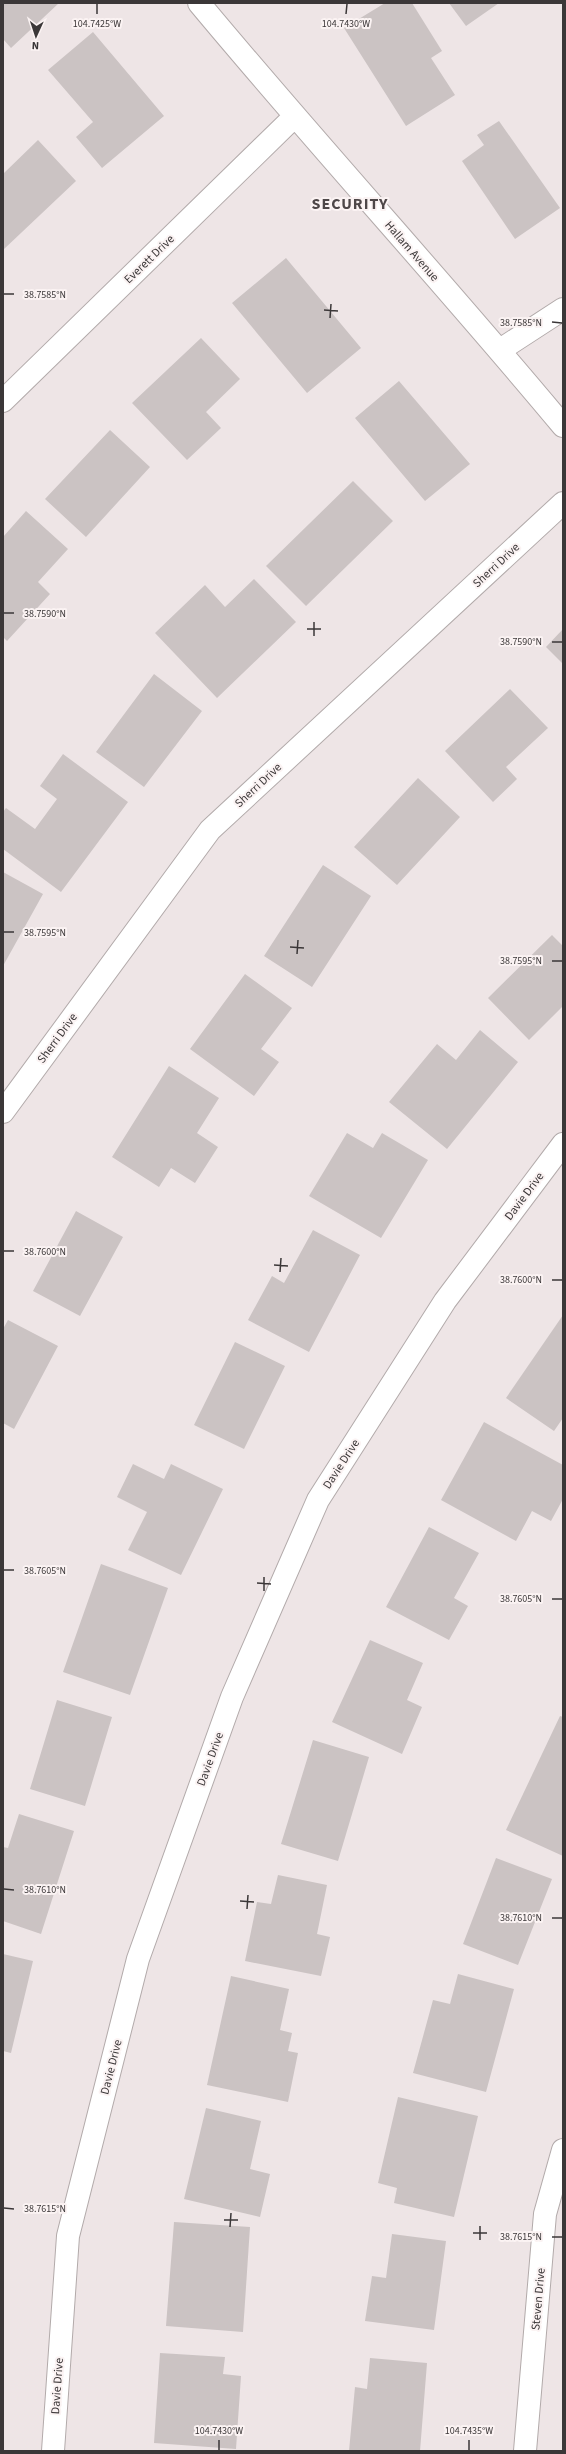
<svg xmlns="http://www.w3.org/2000/svg" width="566" height="2454" viewBox="0 0 566 2454" font-family="'Source Sans 3',sans-serif">
<style>
.building{fill:#cbc3c3}
.lines{fill:none;stroke-linecap:round;stroke-linejoin:round}
.minor-casing{stroke:#b2aaaa;stroke-width:24}
.minor{stroke:#fff;stroke-width:22}
.ticks{fill:none;stroke:#3b3738;stroke-width:1.5}
.labels{text-anchor:middle;stroke-width:4;stroke-linejoin:round;paint-order:stroke}
.street-label{font-size:12px;fill:#3b3738;stroke:#fbf3f3}
.district-label{font-size:16px;font-weight:bold;letter-spacing:1px;fill:#4e4748;stroke:#fbf3f3}
.ticks-label{font-size:10px;text-anchor:middle;fill:#3b3738;stroke:#fbf3f3;stroke-width:4;stroke-linejoin:round;paint-order:stroke}
</style>
<rect width="100%" height="100%" fill="#eee5e6"/>
<path class="building" d="M3,3H59L11,48L3,39Z
M385,3H412L442,51L431,58L455,95L406,126L344,28Z
M449,3H499L466,26Z
M93,32L164,116L102,168L76,137L93,122L48,70Z
M499,121L560,208L515,239L462,161L484,145L477,135Z
M38,140L76,181L3,250V174Z
M286,258L361,348L307,393L232,303Z
M201,338L240,379L206,412L221,428L187,460L132,403Z
M399,381L470,464L425,501L355,418Z
M110,430L150,467L86,537L45,499Z
M353,481L393,521L306,606L266,566Z
M26,511L68,549L38,582L50,594L7,641L3,637V537Z
M254,579L296,622L217,698L155,633L205,585L225,607Z
M563,629V664L546,647Z
M154,674L202,711L144,787L96,752Z
M510,689L548,728L506,767L517,779L493,802L445,751Z
M63,754L128,802L61,892L3,849V812L6,808L35,829L57,799L40,786Z
M418,778L460,817L397,885L354,847Z
M323,865L371,896L312,987L264,956Z
M3,872L43,894L3,966Z
M552,935L563,946V1006L529,1040L488,998Z
M245,974L292,1008L261,1049L279,1062L254,1096L190,1049Z
M480,1030L518,1062L447,1149L389,1102L437,1044L456,1060Z
M169,1066L219,1098L197,1133L218,1147L195,1183L171,1168L159,1187L112,1157Z
M347,1133L373,1148L382,1133L428,1160L381,1238L309,1196Z
M76,1211L123,1237L80,1316L33,1291Z
M313,1230L360,1255L309,1352L248,1320L272,1276L284,1283Z
M563,1315V1418L554,1431L506,1398Z
M8,1320L58,1346L14,1429L3,1423V1329Z
M235,1342L285,1366L244,1449L194,1425Z
M484,1422L563,1465V1499L551,1521L532,1511L516,1541L441,1500Z
M133,1464L164,1479L171,1464L223,1489L181,1575L128,1550L147,1512L117,1497Z
M429,1527L479,1553L454,1598L468,1606L449,1640L386,1607Z
M101,1564L168,1588L130,1695L63,1672Z
M370,1640L423,1663L407,1700L422,1707L402,1754L332,1722Z
M57,1700L112,1717L85,1806L30,1789Z
M560,1716L563,1717V1856L506,1830Z
M313,1740L369,1757L338,1861L281,1844Z
M19,1814L74,1831L41,1934L3,1921V1847L8,1848Z
M496,1858L552,1879L518,1965L463,1944Z
M278,1875L327,1885L317,1934L330,1937L321,1976L245,1961L257,1902L271,1904Z
M3,1954L33,1961L11,2053L3,2051Z
M458,1974L514,1989L486,2092L413,2073L433,2000L450,2004Z
M231,1976L289,1989L280,2030L292,2033L288,2051L298,2053L288,2102L207,2085Z
M398,2097L478,2116L454,2217L394,2203L397,2188L378,2183Z
M206,2108L261,2121L250,2169L270,2174L260,2217L184,2199Z
M174,2222L250,2227L243,2332L166,2326Z
M392,2234L446,2241L434,2330L365,2321L372,2276L386,2278Z
M160,2353L225,2357L223,2374L241,2376L236,2449L154,2443Z
M370,2358L427,2363L420,2451H349L355,2387L367,2389Z"/>
<g class="lines">
<defs>
<path id="minor" d="M199,3C318,146 444,283 563,426
M500,350L563,309
M3,401L294,117
M3,1112L210,830L563,503
M53,2451L68,2236L138,1959L232,1697L318,1500L445,1301L563,1144
M525,2451L545,2214L563,2150"/>
</defs>
<use href="#minor" class="minor-casing"/>
<use href="#minor" class="minor"/>
</g>
<path class="ticks" d="M97,14V4M346,14L347,4M4,294H14M324,310L338,311M330,318L331,304M552,322L562,323M4,613H14M307,629H321M314,636V622M552,642H562M4,932H14M290,947L304,948M297,954L298,940M552,961H562M4,1251H14M274,1265L288,1266M280,1272L281,1258M552,1280H562M4,1570H14M257,1583L271,1584M264,1591V1577M552,1599H562M4,1889L14,1890M240,1901L254,1902M247,1909L248,1895M552,1918H562M4,2208L14,2209M224,2220H238M230,2227L231,2213M473,2233H487M552,2237H562M480,2240V2226M219,2450V2440M469,2450V2440"/>
<g class="labels">
<g class="street-label">
<text transform="translate(412 251) rotate(49)" y="4">Hallam Avenue</text>
<text transform="translate(149 259) rotate(-44)" y="4">Everett Drive</text>
<text transform="translate(496 565) rotate(-43)" y="4">Sherri Drive</text>
<text transform="translate(258 785) rotate(-43)" y="4">Sherri Drive</text>
<text transform="translate(57 1038) rotate(-54)" y="4">Sherri Drive</text>
<text transform="translate(524 1196) rotate(-53)" y="4">Davie Drive</text>
<text transform="translate(341 1464) rotate(-57)" y="4">Davie Drive</text>
<text transform="translate(210 1759) rotate(-70)" y="4">Davie Drive</text>
<text transform="translate(111 2067) rotate(-76)" y="4">Davie Drive</text>
<text transform="translate(538 2299) rotate(-85)" y="4">Steven Drive</text>
<text transform="translate(57 2386) rotate(-86)" y="4">Davie Drive</text>
</g>
<g class="district-label">
<text x="350" y="209">SECURITY</text>
</g>
</g>
<g class="ticks-label">
<text x="97" y="27">104.7425°W</text>
<text x="346" y="27">104.7430°W</text>
<text x="45" y="298">38.7585°N</text>
<text x="521" y="326">38.7585°N</text>
<text x="45" y="617">38.7590°N</text>
<text x="521" y="645">38.7590°N</text>
<text x="45" y="936">38.7595°N</text>
<text x="521" y="964">38.7595°N</text>
<text x="45" y="1255">38.7600°N</text>
<text x="521" y="1283">38.7600°N</text>
<text x="45" y="1574">38.7605°N</text>
<text x="521" y="1602">38.7605°N</text>
<text x="45" y="1893">38.7610°N</text>
<text x="521" y="1921">38.7610°N</text>
<text x="45" y="2212">38.7615°N</text>
<text x="521" y="2240">38.7615°N</text>
<text x="219" y="2434">104.7430°W</text>
<text x="469" y="2434">104.7435°W</text>
</g>
<rect width="566" height="2454" fill="none" stroke="#3b3738" stroke-width="8"/>
<g transform="translate(36 36) rotate(183)" stroke="#fbf3f3" stroke-width="3" paint-order="stroke">
<path d="M0-3L7 15L0 10L-7 15Z" fill="#3b3738"/>
<text y="-6" font-size="11" font-weight="bold" text-anchor="middle" fill="#3b3738">N</text>
</g>
</svg>
